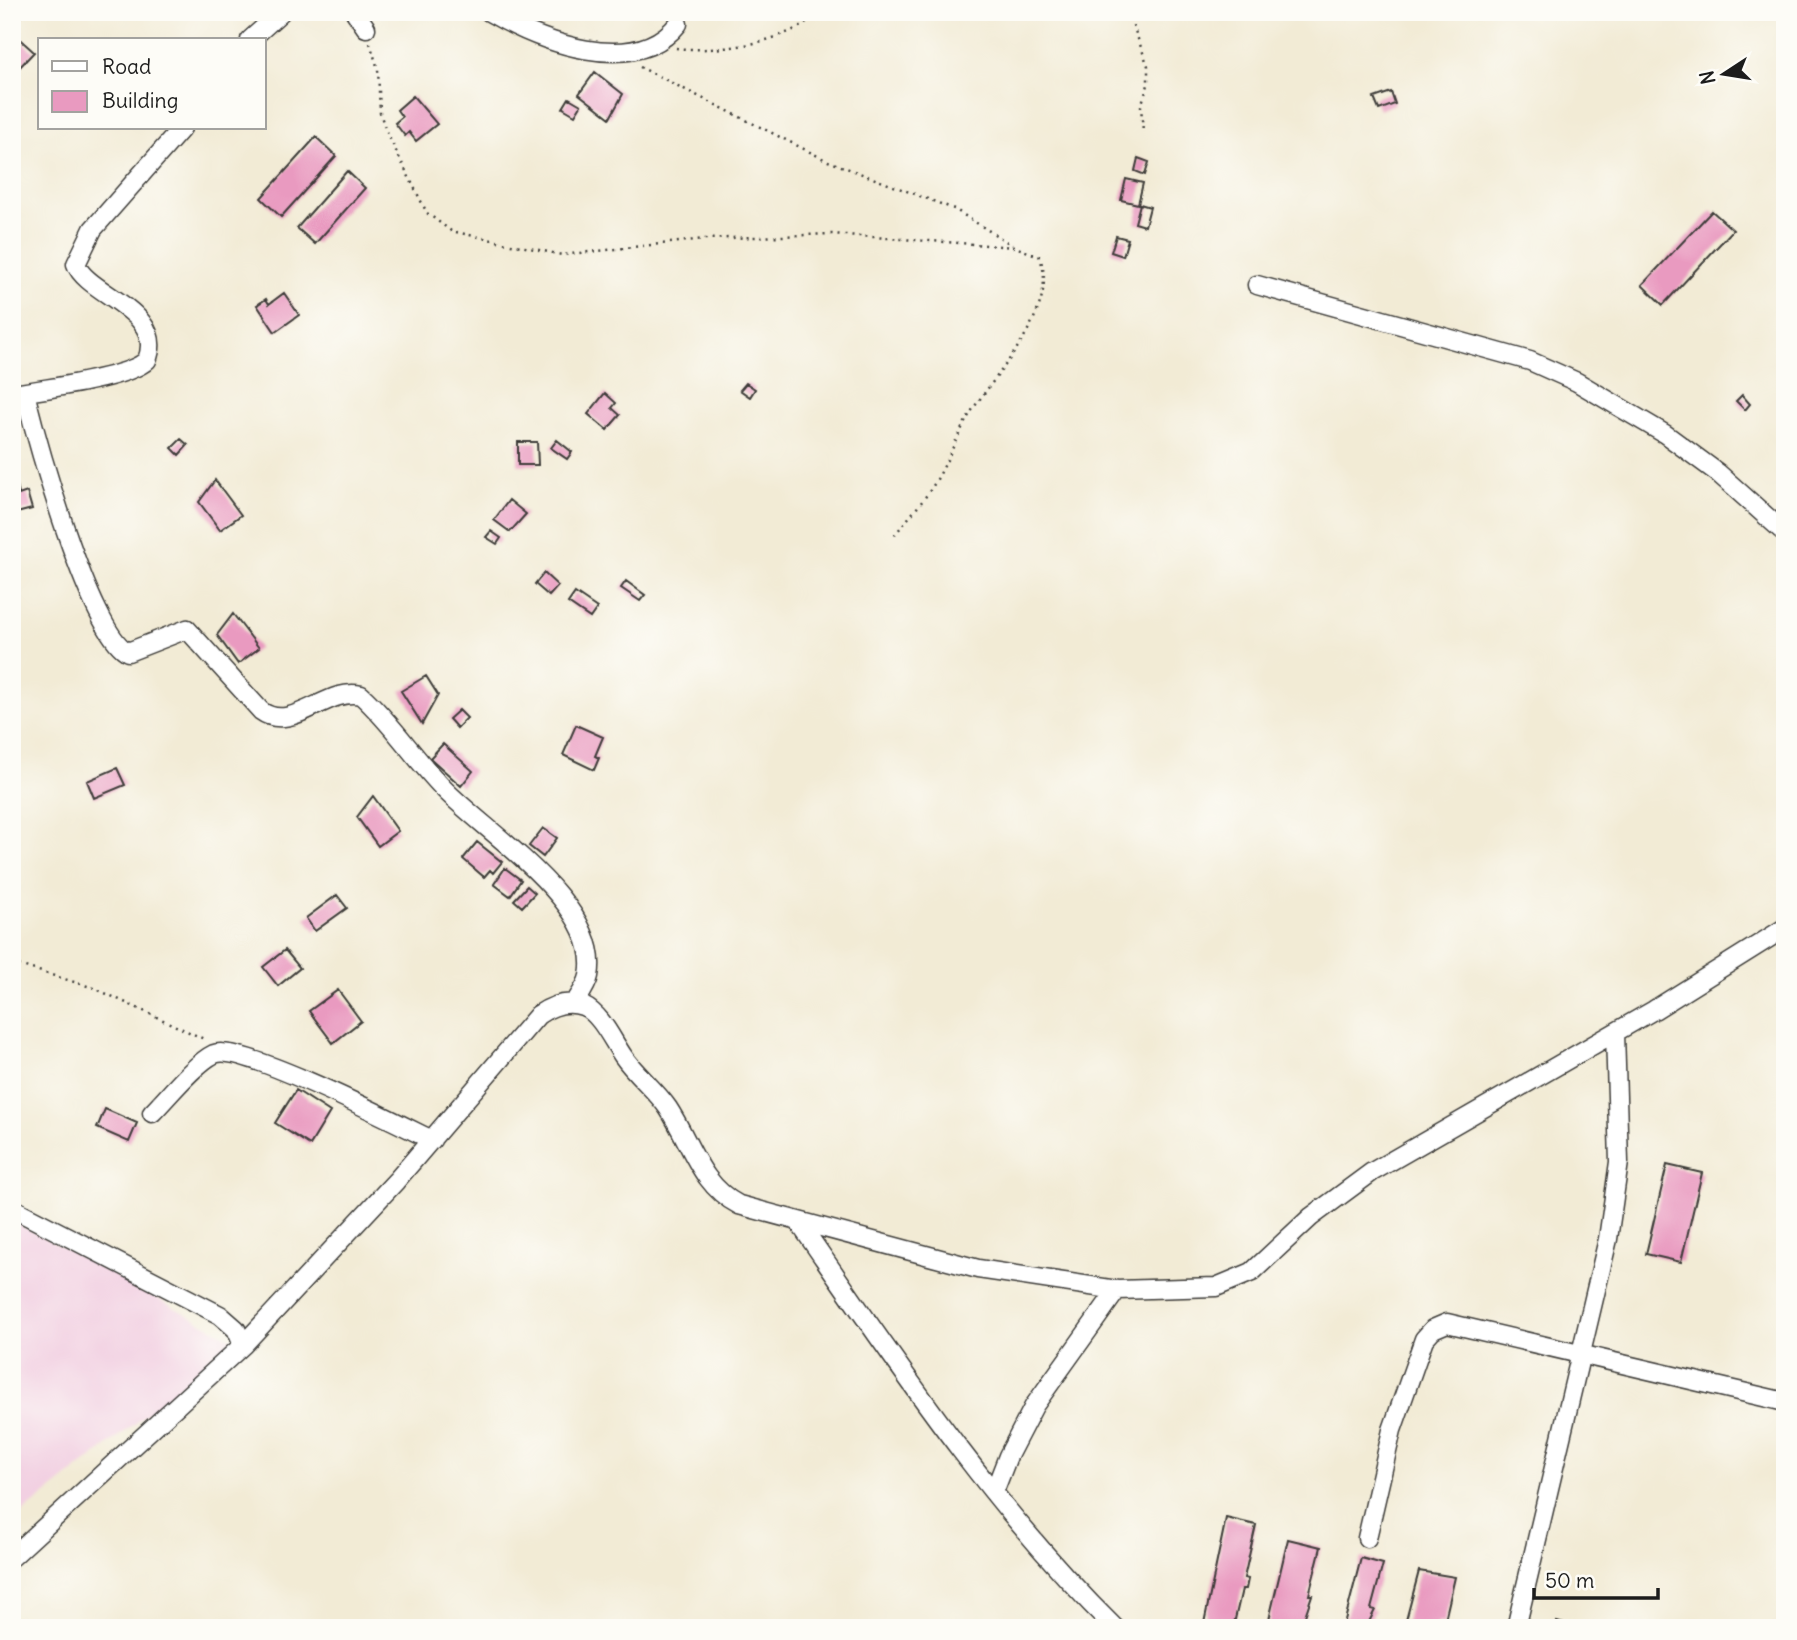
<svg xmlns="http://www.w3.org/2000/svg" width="1797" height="1640" viewBox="0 0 1797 1640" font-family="Delius,sans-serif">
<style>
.built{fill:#f2d0e2}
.building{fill:#e99ac0}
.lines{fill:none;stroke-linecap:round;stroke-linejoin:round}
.minor-casing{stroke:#3c3b38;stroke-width:21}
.path{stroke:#3c3b38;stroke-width:2.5;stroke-dasharray:2 5;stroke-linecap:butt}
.minor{stroke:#fff;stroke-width:18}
</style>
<rect width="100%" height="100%" fill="#fdfcf7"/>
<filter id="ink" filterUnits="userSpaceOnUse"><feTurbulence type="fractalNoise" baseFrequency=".0143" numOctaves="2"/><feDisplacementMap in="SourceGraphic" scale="14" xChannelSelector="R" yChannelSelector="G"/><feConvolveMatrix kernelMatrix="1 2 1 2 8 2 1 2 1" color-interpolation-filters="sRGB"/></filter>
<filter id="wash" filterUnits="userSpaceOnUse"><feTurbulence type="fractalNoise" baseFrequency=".00686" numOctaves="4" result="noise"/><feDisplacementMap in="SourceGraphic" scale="28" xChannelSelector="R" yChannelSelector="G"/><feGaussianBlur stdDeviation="1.57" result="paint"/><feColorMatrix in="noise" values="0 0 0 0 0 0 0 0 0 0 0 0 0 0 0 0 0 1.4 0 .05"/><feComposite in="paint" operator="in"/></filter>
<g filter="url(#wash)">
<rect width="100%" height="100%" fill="#f2ebd5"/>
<path class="built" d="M12,1220L238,1342L12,1521Z"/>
<g id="blocks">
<path class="building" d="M12,12H25L12,26Z
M12,32L34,52L16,71L12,67Z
M595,72L623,94L610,118L579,94Z
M1391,92L1395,104L1379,110L1374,98Z
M413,96L437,124L416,141L409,132L405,136L395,123L402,117L397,110Z
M569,98L581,105L575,115L563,108Z
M316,137L336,156L281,217L261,198Z
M1138,158L1149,162L1145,175L1135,171Z
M347,171L365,188L315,244L297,228Z
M1126,179L1143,183L1138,204L1121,200Z
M1140,204L1150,207L1145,226L1135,223Z
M1712,211L1733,230L1663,305L1642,285Z
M1116,236L1128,239L1123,256L1111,252Z
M284,293L299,315L275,332L257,305L266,299L269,304Z
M746,383L755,389L750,397L740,390Z
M605,393L616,403L612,408L620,415L607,430L588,414Z
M1742,395L1750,404L1745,410L1736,401Z
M17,414L20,425L12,427V416Z
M181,439L188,445L179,455L172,448Z
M557,440L572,452L567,459L551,448Z
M518,442H537L538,465H518Z
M215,480L241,515L220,530L199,502Z
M17,485L19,495L27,492L32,509L13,514L18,530L12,531V486Z
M509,500L526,514L510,532L494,520Z
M491,531L501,538L497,544L486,537Z
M544,573L558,586L549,596L535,584Z
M626,581L645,595L640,601L621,588Z
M575,593L597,608L590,618L568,603Z
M233,614L259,648L238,664L217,635Z
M426,676L438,695L422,724L401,691Z
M459,710L467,718L457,728L449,719Z
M576,725L603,737L595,756L599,758L594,770L563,755Z
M443,744L473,771L461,786L430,758Z
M117,768L125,785L94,798L87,781Z
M373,796L398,831L378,846L357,817Z
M543,828L557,838L543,857L529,846Z
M477,842L502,862L493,873L490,870L484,877L463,859Z
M505,868L521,880L510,896L494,884Z
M527,886L535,893L522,907L514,900Z
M337,895L347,908L315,931L306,918Z
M285,950L300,968L278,986L263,967Z
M338,990L361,1021L333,1043L309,1011Z
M296,1090L330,1112L310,1145L275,1123Z
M105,1109L137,1123L129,1142L97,1128Z
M1667,1165L1702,1173L1681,1262L1646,1254Z
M1226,1518L1256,1525L1244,1578L1248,1579L1246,1589H1242L1233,1628H1203Z
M1288,1539L1321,1547L1309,1595H1312L1301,1628H1267Z
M1361,1558L1383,1564L1371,1609L1375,1610L1366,1628H1343Z
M1419,1571L1455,1577L1444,1624L1436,1622L1438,1628H1404Z
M1557,1622L1574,1627V1628H1556Z"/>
</g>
</g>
<g filter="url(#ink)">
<use href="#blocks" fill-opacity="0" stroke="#3c3b38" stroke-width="2"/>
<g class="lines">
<defs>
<path id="minor" d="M355,12L366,28
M489,12C539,41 634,79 678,24
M250,40L281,12
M1257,285L1530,361L1577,382L1665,434L1718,473L1785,533
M25,393C36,437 90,635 128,652L187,629L261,711C292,734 328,686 361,695C392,723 414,758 443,788C486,833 603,905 589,976C587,986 579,996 574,1004
M12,394C39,390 130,378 147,360C167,311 86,294 76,264L93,229L182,128
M152,1113C167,1098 195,1063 214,1054C241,1043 399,1124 432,1140
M12,1208L220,1315L236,1329L243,1345
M800,1224C897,1364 992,1507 1115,1628
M994,1492L1008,1456L1034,1406L1117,1290
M1367,1538L1392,1430L1424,1339L1433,1329L1447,1323L1785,1402
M12,1557L243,1345L396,1181L538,1015C551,1006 566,1000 583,1006C601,1014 612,1040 623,1056C636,1075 655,1089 668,1108C691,1143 700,1185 739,1205L978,1269L1117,1290L1216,1287L1252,1272L1311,1217L1372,1172L1654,1010L1785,928
M1516,1628L1608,1239L1619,1162L1615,1033"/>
</defs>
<use href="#minor" class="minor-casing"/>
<path class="path" d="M1128,12L1148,66V85L1141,106L1143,132
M370,43L378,69L380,113L386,131L427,213L451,231L562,255L705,239L831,234L1015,247L1039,256C1062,306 998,371 973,409C958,432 950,457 936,481C924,501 908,518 893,537
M676,48C720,53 787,43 821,12
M640,67L828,161L954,209L1012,245
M12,963L94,988L204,1039"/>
<use href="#minor" class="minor"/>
</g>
</g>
<rect width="1797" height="1640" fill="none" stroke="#fdfcf7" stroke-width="42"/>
<rect x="38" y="38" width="228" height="91" fill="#fdfcf7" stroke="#a3a29f" stroke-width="2"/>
<rect x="52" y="61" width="35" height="10" fill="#ffffff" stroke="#a3a29f" stroke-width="2"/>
<text x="102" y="74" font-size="21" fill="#1c1c1c">Road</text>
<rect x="52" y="91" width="35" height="21" fill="#e99ac0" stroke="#a3a29f" stroke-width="2"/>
<text x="102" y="108" font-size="21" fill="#1c1c1c">Building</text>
<g transform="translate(1724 74) rotate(258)" stroke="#fdfcf7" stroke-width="5" paint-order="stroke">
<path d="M0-5L12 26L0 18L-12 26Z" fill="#1c1c1c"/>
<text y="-10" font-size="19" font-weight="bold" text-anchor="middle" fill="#1c1c1c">N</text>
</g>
<path d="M1534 1588v10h124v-10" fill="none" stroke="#1c1c1c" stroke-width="3.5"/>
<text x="1545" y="1588" font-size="21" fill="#1c1c1c" stroke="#fdfcf7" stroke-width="5" paint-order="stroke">50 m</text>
</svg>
